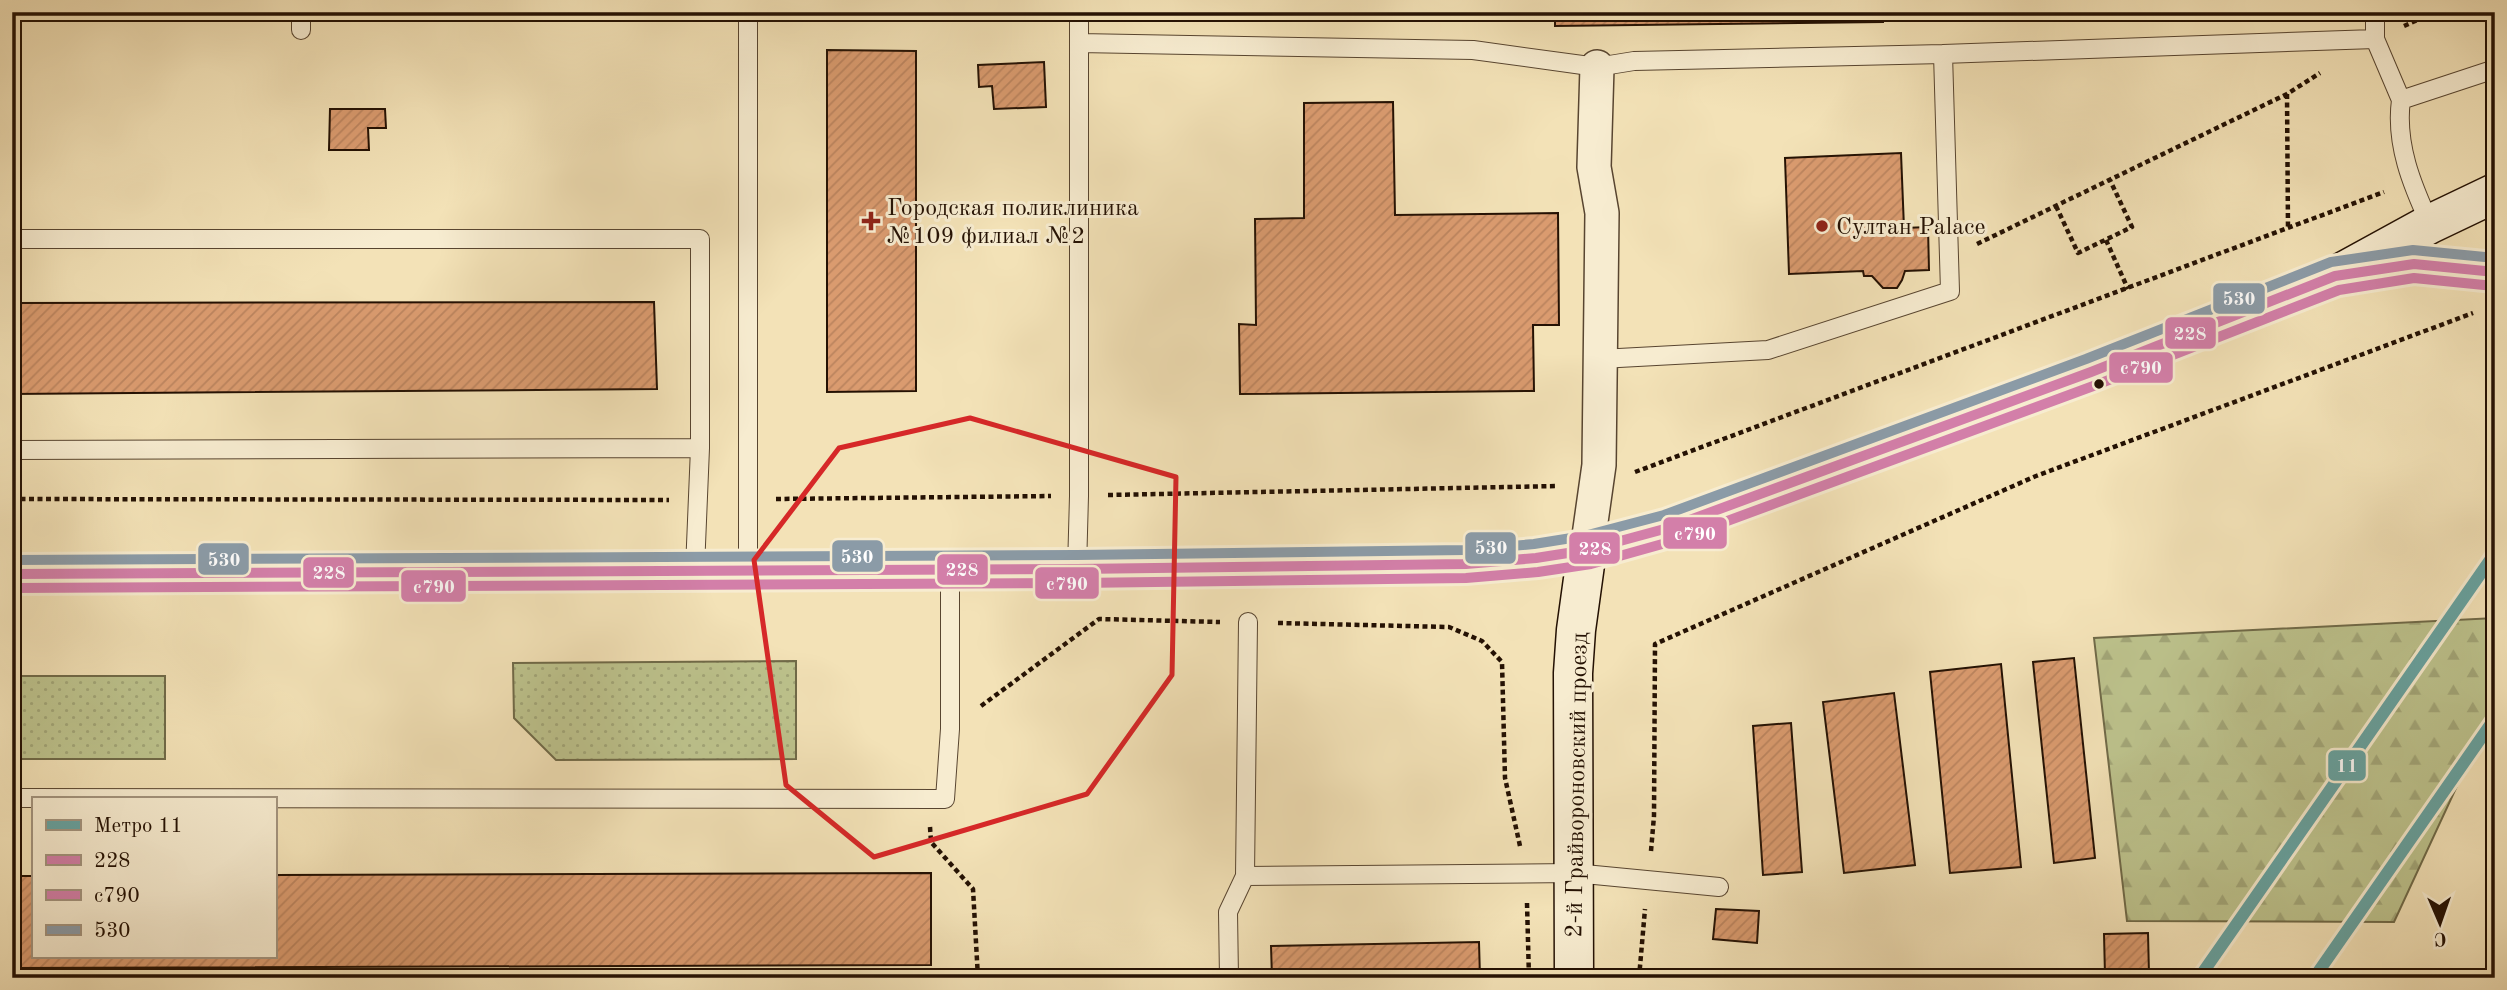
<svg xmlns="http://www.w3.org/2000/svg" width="2507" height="990" viewBox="0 0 2507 990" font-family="'Old Standard TT',serif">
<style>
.forest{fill:url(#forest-firs);stroke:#706a48;stroke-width:2}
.park{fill:url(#park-dots);stroke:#706a48;stroke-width:2}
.building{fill:url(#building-hatch);stroke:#241103;stroke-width:2}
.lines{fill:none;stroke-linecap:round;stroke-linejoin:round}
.lane-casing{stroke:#584530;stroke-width:20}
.street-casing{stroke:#584530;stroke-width:36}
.secondary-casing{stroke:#241103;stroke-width:41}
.path{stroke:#241103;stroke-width:4.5;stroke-dasharray:5 3.5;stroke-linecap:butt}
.lane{stroke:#f7ecd0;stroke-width:18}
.street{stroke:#f7ecd0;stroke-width:33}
.secondary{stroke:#f7ecd0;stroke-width:38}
.bus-1-casing{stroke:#f7ecd0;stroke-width:16}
.bus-2-casing{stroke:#f7ecd0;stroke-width:16}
.bus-3-casing{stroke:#f7ecd0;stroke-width:16}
.bus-1{stroke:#d37fa9;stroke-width:10}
.bus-2{stroke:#d37fa9;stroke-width:10}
.bus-3{stroke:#8b9ba7;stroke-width:10}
.metro-1-casing{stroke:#f7ecd0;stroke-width:18}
.metro-1{stroke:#67a3a1;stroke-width:12}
.marked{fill:none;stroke:#d62828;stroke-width:5;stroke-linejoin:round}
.poi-dot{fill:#8f2418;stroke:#f7ecd0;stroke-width:2.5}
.bus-dot{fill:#241103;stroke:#f7ecd0;stroke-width:2.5}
.labels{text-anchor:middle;stroke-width:6;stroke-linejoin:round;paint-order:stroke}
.poi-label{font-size:24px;fill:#241103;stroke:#f7ecd0;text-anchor:start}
.street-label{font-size:24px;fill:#241103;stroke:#f7ecd0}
.line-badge{stroke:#f7ecd0;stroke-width:2.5}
.badge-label{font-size:19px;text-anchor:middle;font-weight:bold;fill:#fff}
</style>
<defs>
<pattern id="forest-firs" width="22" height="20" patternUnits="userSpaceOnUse" patternTransform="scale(1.75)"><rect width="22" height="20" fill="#bdc38d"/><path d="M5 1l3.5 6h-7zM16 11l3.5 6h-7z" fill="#a2a678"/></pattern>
<pattern id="park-dots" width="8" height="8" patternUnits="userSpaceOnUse" patternTransform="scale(1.75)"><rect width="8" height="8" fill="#bdc38d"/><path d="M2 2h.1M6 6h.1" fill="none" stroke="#a2a678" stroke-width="1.8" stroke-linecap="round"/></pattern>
<pattern id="building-hatch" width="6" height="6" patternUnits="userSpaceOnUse" patternTransform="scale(1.75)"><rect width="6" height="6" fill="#da9b6f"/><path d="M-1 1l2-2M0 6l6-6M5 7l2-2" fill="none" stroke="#bb845e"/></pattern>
</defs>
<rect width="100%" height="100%" fill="#f3e2b7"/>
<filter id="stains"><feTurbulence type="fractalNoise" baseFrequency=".00286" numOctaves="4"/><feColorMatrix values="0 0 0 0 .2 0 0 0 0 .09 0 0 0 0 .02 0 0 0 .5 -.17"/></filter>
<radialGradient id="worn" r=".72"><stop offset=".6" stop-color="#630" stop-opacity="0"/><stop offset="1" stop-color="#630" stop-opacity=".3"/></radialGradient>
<path class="forest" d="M2495,618V704L2394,922L2127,921L2094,638Z"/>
<path class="park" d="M796,661V759L556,760L514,718L513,663Z
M12,676H165V759H12Z"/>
<path class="building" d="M1555,12H1883V22L1555,26Z
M2018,12H2258L2018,16Z
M827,50L916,51V391L827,392Z
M1044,62L1046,107L994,109L992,86L979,87L978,65Z
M1393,102L1395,215L1558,213L1559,325H1533L1534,391L1240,394L1239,324L1256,325L1255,219L1304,218V103Z
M330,109H385L386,128H368L369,150H329Z
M1901,153L1904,228L1928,227L1929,270L1905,271L1902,280L1897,288H1883L1872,276H1864L1863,271L1789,274L1785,158Z
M654,302L657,389L12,394V303Z
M2074,658L2095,858L2054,863L2033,662Z
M2001,664L2021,867L1950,873L1930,672Z
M1894,693L1915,865L1844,873L1823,702Z
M1791,723L1802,872L1763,875L1753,726Z
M931,873V965L12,968V876H33V957H275V875Z
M1716,909L1759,911L1757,943L1713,939Z
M2148,933L2149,974L2105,975L2104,934Z
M1479,942L1480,978H1272L1271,946Z"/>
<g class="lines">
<defs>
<path id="lane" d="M2375,12V39
M301,30V12
M1079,43L1473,50L1597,67L1634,61L1943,54L2375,39L2401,100
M2430,224C2412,185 2395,144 2401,100L2495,69
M12,239H700V448L695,569
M1600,359L1768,350L1950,291L1943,54
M12,450L700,448
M1077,569L1079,496V12
M748,570V12
M12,798L945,799L950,729V569
M1245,876L1248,622
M1229,978L1228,912L1245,876L1574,873L1719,887"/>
<path id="street" d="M1587,550L1599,465L1602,213L1594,167L1597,67"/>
<path id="secondary" d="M2361,272L2414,264L2495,272
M12,574L1077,569L1466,564L1536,558L1587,550L1668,528L2091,372L2335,276L2430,224L2495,193
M1574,978L1573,673L1576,630L1587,550"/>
</defs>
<use href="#lane" class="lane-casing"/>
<use href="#street" class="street-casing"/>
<use href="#secondary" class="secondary-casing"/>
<path class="path" d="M2404,26L2435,12
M2287,94L2288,229
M2056,206L2078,253L2132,227L2110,180
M2106,240L2128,289
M1977,244L2287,94L2320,73
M1635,472L2384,192
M1108,495L1558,486
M12,499L669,500
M776,499L1051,496
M1278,623L1449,627L1482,641L1502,662L1505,778L1520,846
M981,706L1099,619L1220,622
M930,827L931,842L973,889L978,978
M1651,851L1654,816L1655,644L2036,476L2473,313
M1527,903L1529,978
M1639,978L1645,909"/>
<use href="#lane" class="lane"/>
<use href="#street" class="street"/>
<use href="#secondary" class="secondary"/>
<defs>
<path id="bus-1" d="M12,574L1077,569L1466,564L1536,558L1587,550L1668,528L2091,372L2335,276L2414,264L2495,272"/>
<path id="bus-2" d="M12,588L1077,583L1466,578L1538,572L1591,564L1673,541L2096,385L2339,290L2414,278L2494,286"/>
<path id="bus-3" d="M12,560L1077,555L1465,550L1534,544L1584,536L1664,515L2086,359L2331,262L2413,250L2495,258"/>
</defs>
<use href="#bus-1" class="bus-1-casing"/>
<use href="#bus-2" class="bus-2-casing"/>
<use href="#bus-3" class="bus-3-casing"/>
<use href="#bus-1" class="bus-1"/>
<use href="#bus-2" class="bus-2"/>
<use href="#bus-3" class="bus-3"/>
<defs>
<path id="metro-1" d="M2199,978L2495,553
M2314,978L2495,718"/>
</defs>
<use href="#metro-1" class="metro-1-casing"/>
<use href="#metro-1" class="metro-1"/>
</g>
<path class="marked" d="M970,418L1176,477L1172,675L1087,794L874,857L786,785L754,560L839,448Z"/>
<g class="poi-dot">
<path d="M867.5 210.5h7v7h7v7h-7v7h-7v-7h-7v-7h7z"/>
<circle cx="1822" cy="226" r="7"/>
</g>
<circle class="bus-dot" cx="2099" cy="384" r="6"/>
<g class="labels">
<g class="poi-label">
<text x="887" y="215">Городская поликлиника<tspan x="887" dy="28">№109 филиал №2</tspan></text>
<text x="1836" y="234">Султан Palace</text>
</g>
<g class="street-label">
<text transform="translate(1576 785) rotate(-89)" y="8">2-й Грайвороновский проезд</text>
</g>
</g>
<g class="line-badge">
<rect x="2212" y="282" width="54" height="33" rx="7" fill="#8b9ba7"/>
<rect x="2164" y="316" width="53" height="34" rx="7" fill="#d37fa9"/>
<rect x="2108" y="351" width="66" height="33" rx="7" fill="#d37fa9"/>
<rect x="1662" y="516" width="66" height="34" rx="7" fill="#d37fa9"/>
<rect x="1464" y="531" width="53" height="34" rx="7" fill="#8b9ba7"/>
<rect x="1568" y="531" width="53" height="34" rx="7" fill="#d37fa9"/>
<rect x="831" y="539" width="53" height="34" rx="7" fill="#8b9ba7"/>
<rect x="197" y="542" width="53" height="34" rx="7" fill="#8b9ba7"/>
<rect x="936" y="553" width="53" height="33" rx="7" fill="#d37fa9"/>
<rect x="302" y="556" width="53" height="33" rx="7" fill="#d37fa9"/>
<rect x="1034" y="566" width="66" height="34" rx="7" fill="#d37fa9"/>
<rect x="400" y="569" width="67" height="34" rx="7" fill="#d37fa9"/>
<rect x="2327" y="749" width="40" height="33" rx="7" fill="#67a3a1"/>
</g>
<g class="badge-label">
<text x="2239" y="305">530</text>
<text x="2190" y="340">228</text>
<text x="2141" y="374">с790</text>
<text x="1695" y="540">с790</text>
<text x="1491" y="554">530</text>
<text x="1595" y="555">228</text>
<text x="857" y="563">530</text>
<text x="224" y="566">530</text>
<text x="962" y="576">228</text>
<text x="329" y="579">228</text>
<text x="1067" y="590">с790</text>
<text x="434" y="593">с790</text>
<text x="2347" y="772">11</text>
</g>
<rect width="2507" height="990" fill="none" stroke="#f3e2b7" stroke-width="42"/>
<rect x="14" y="14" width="2479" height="962" fill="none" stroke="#241103" stroke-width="3.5"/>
<rect x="21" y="21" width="2465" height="948" fill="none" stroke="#241103" stroke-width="2"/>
<rect x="32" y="797" width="245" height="161" fill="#f7ecd0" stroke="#a3947e" stroke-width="2"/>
<rect x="46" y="820" width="35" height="10" fill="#67a3a1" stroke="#a3947e" stroke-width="2"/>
<text x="94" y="832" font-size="21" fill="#241103">Метро 11</text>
<rect x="46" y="855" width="35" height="10" fill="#d37fa9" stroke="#a3947e" stroke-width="2"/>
<text x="94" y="867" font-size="21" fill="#241103">228</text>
<rect x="46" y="890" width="35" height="10" fill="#d37fa9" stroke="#a3947e" stroke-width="2"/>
<text x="94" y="902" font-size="21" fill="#241103">с790</text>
<rect x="46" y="925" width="35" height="10" fill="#8b9ba7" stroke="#a3947e" stroke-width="2"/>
<text x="94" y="937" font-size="21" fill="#241103">530</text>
<g transform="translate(2440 923) rotate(178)" stroke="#f7ecd0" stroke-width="5" paint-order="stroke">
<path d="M0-5L12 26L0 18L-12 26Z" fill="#241103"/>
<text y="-10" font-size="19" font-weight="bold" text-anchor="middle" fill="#241103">С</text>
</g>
<rect width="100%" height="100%" filter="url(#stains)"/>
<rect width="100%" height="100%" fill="url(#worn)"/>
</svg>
